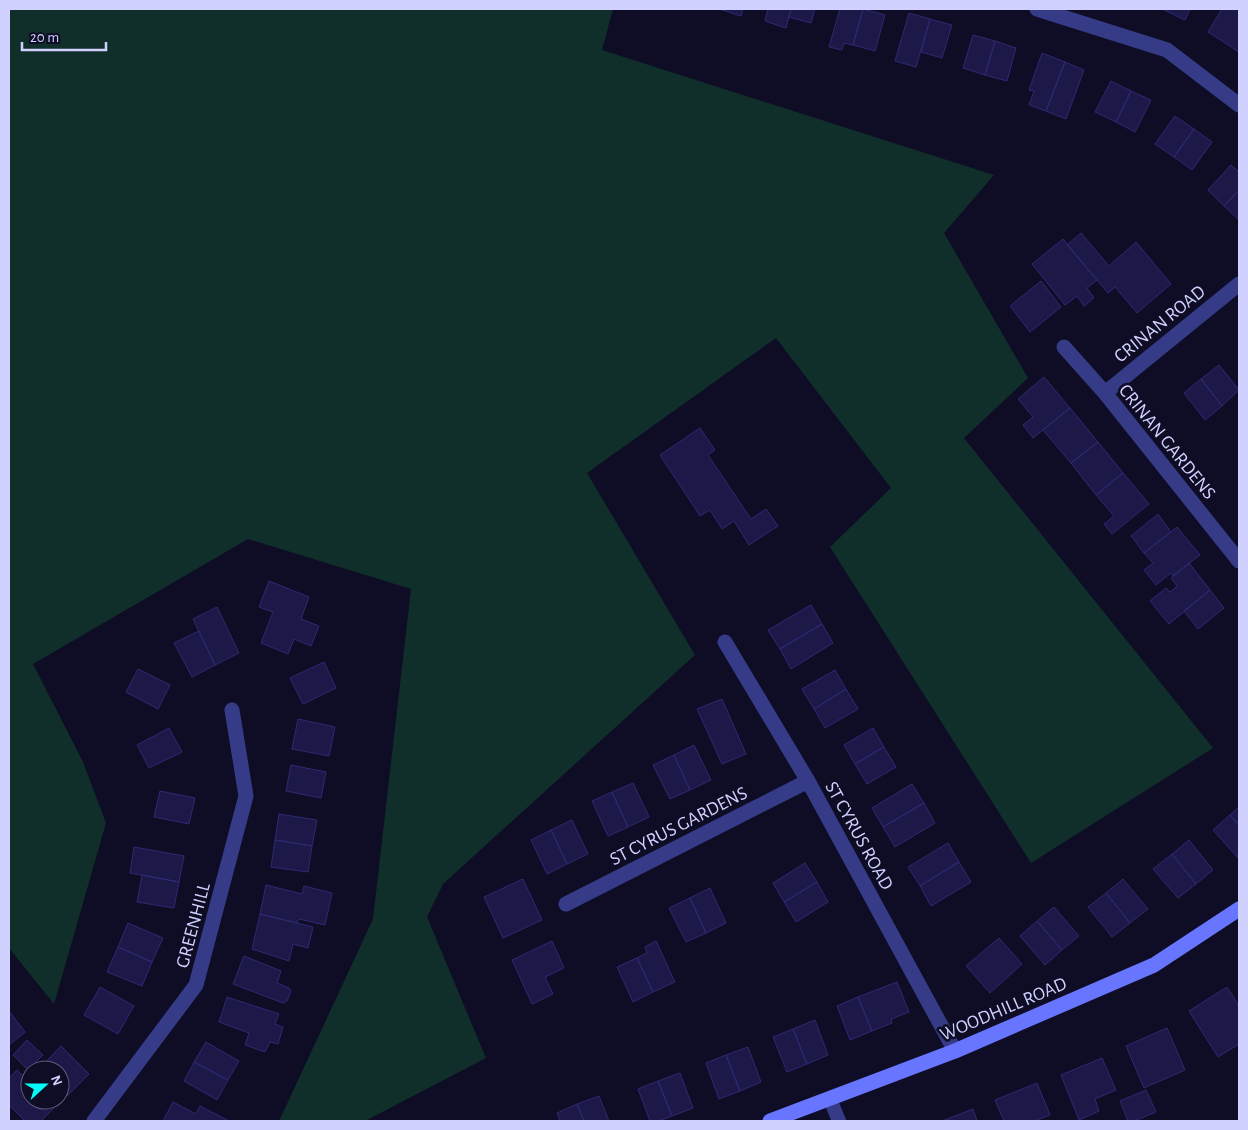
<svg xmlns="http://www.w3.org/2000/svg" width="1248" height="1130" viewBox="0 0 1248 1130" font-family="'Alegreya Sans',sans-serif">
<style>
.green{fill:#102f2a}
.building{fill:#1c1847;stroke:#2f2974}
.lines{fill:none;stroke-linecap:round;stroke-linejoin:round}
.lane{stroke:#353b86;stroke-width:14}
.street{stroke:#353b86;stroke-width:15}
.secondary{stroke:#6875ff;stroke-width:15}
.labels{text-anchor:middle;stroke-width:5;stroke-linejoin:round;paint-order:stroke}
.street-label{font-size:19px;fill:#d1d1ff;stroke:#0e0d25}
</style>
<rect width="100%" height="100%" fill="#0e0d25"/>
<path class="green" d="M9,9H613L602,50L994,175L944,233L1028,378L964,438L1213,748L1031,863L830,547L891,488L776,338L587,473L695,655L443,884L427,917L486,1058L365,1121H279L373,919L411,589L248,539L33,664L83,762L106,823L54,1004L9,948Z"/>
<path class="building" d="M719,9H743L741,16Z
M768,9H791L786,28L765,21Z
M791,9H815L811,23L789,17Z
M840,9H863L853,45L844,43L842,50L829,47Z
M863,9L885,15L875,51L853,45Z
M1162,9H1190L1185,20Z
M1222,9H1233L1239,13V52L1208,32Z
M909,13L930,19L916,67L895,61Z
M930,19L952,25L942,58L921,52Z
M973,35L995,41L985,75L963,68Z
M995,41L1016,48L1007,81L985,75Z
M1042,53L1065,62L1046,111L1029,105L1034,91L1029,90Z
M1065,62L1084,70L1066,119L1046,111Z
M1111,81L1131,91L1116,122L1095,112Z
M1131,91L1151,100L1135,132L1116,122Z
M1175,116L1194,129L1174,157L1155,144Z
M1194,129L1212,142L1192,170L1174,157Z
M1231,165L1239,172V190L1224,206L1208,190Z
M1239,190V220L1224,206Z
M1081,233L1109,266L1136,242L1171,284L1137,313L1115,287L1108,293L1067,245Z
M1063,239L1097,280L1087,288L1094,298L1084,306L1077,296L1065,305L1032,264Z
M1041,281L1061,307L1030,332L1010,306Z
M1219,365L1239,390L1222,406L1201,379Z
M1044,377L1070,408L1033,438L1023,425L1033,417L1018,399Z
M1201,379L1222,406L1205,420L1184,393Z
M1070,408L1098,442L1071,463L1043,430Z
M700,428L715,450L708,455L751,519L766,509L778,526L749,545L734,521L722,529L710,510L700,516L660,455Z
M1098,442L1123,473L1096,495L1071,463Z
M1123,473L1149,504L1112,534L1104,524L1114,516L1096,495Z
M1158,514L1171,532L1144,553L1131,536Z
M1177,527L1200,555L1173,576L1171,573L1156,585L1144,570L1153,563L1144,553Z
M1189,563L1210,590L1169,624L1150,601L1166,588L1170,592L1177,586L1171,578Z
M269,581L309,597L301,619L319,626L311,646L294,639L288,654L261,643L273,612L259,607Z
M1210,590L1224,608L1198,629L1184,611Z
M811,605L822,624L780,649L768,630Z
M217,607L239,653L215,665L193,619Z
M822,624L833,643L791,669L780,649Z
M199,631L215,665L192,677L174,643Z
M324,662L336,688L303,704L290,678Z
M138,669L170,685L158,709L126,692Z
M835,670L846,689L814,709L802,689Z
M846,689L858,709L825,728L814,709Z
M722,699L746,754L722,764L697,709Z
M298,719L335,727L329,756L292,749Z
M169,728L182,752L149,768L137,745Z
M873,728L884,747L855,764L844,745Z
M694,745L711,780L690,790L674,755Z
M884,747L896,767L867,784L855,764Z
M674,755L690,790L670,799L653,765Z
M291,765L326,772L321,798L286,791Z
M633,783L649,817L628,827L612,792Z
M912,784L924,803L883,827L872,808Z
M160,791L195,798L189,824L154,817Z
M612,792L628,827L608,836L592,801Z
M924,803L935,823L895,847L883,827Z
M1239,807V825L1230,815Z
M279,814L317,820L312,846L275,840Z
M1230,815L1239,825L1238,858L1213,830Z
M572,820L588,854L567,864L551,830Z
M551,830L567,864L547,874L531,840Z
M275,840L312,846L308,872L271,867Z
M1189,840L1213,870L1196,884L1172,854Z
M948,843L959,862L920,886L908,867Z
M134,847L184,856L179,882L130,873Z
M1172,854L1196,884L1178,898L1153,869Z
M959,862L971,882L931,906L920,886Z
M805,863L817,882L784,902L773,883Z
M142,875L179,882L174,908L137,902Z
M523,879L542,920L503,938L484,897Z
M1123,879L1148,909L1130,923L1106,893Z
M817,882L828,902L796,922L784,902Z
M266,885L302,894L304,886L332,893L325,925L299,919L297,923L260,914Z
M710,888L726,923L706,933L690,898Z
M1106,893L1130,923L1112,937L1088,907Z
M690,898L706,933L686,942L669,908Z
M1054,907L1079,936L1062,950L1037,921Z
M260,914L313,927L308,948L293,944L289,961L252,949Z
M1037,921L1062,950L1045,965L1020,936Z
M128,923L163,938L152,962L118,947Z
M999,938L1022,964L990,993L966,966Z
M552,941L564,968L545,977L553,994L532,1004L512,960Z
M656,941L675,982L653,992L637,958L647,953L645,947Z
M118,947L152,962L142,986L107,972Z
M244,956L281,971L277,983L289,988L291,991L287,1001L283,1003L233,984Z
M637,958L653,992L633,1002L617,967Z
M897,982L909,1012L891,1019L892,1023L872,1031L858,997Z
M100,987L134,1006L118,1034L84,1015Z
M1227,987L1239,1006V1044L1218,1057L1189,1011Z
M227,997L279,1014L275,1024L283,1027L278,1044L270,1042L265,1052L245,1045L249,1033L219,1022Z
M858,997L872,1031L850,1040L837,1006Z
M9,1011L25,1032L9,1045Z
M815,1020L828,1055L807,1064L793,1029Z
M1167,1028L1185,1070L1144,1088L1126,1046Z
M793,1029L807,1064L787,1072L773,1037Z
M27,1040L43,1055L28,1070L13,1055Z
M206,1042L239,1061L228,1080L194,1062Z
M61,1046L89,1074L67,1096L60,1090V1070L39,1069Z
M748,1047L761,1082L740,1091L726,1055Z
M726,1055L740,1091L719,1099L706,1063Z
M1102,1058L1116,1090L1095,1099L1099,1111L1079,1120L1061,1075Z
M194,1062L228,1080L217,1100L184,1081Z
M17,1070L30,1083V1100H47L55,1107L41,1121H25L9,1105V1078Z
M680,1073L693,1108L672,1116L658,1081Z
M658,1081L672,1116L659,1121H650L638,1089Z
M1037,1083L1050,1115L1034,1121H1004L995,1100Z
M1146,1090L1156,1112L1134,1121H1128L1120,1101Z
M599,1096L609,1121H584L577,1104Z
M173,1102L196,1114L200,1106L229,1121H163Z
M577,1104L584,1121H560L557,1113Z
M973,1109L977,1121H942Z"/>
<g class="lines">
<path class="lane" d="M830,1099L839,1121"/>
<path class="street" d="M1037,9L1167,50L1239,105
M1064,347L1105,393L1239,561
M1105,393L1239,284
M725,642L808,781L955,1051
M566,904L808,781
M94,1121L196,985L246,796L232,710"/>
<path class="secondary" d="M770,1121L955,1051L1154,965L1239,909"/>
</g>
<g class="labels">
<g class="street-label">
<text transform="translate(1159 323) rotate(-39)" y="7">CRINAN ROAD</text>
<text transform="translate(1168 441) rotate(51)" y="7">CRINAN GARDENS</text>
<text transform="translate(678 825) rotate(-27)" y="7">ST CYRUS GARDENS</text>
<text transform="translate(860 835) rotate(61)" y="7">ST CYRUS ROAD</text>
<text transform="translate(192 925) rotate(-75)" y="7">GREENHILL</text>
<text transform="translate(1003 1008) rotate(-23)" y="7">WOODHILL ROAD</text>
</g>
</g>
<rect width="1248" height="1130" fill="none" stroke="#d1d1ff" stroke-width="20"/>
<g transform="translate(45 1085) rotate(69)"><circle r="24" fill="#0e0d25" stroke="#5c5b7c"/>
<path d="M0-4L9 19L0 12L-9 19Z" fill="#00fcf8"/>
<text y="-8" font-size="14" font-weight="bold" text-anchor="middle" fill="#d1d1ff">N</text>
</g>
<path d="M22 42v8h84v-8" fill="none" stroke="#d1d1ff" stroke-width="2.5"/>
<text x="30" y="42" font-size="15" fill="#d1d1ff" stroke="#0e0d25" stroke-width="4" paint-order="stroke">20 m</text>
</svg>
